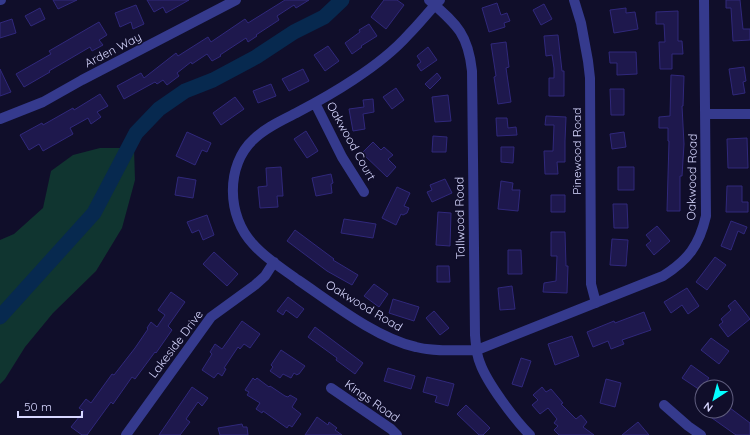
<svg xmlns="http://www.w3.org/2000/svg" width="750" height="435" viewBox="0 0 750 435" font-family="Quicksand,sans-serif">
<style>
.green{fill:#103530}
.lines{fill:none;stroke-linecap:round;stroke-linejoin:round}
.river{stroke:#07294f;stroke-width:15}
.building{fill:#1e184d;stroke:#30287b}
.minor{stroke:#353a8d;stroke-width:10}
.labels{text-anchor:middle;stroke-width:3.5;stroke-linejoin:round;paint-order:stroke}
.street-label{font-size:12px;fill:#d7d7ff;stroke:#100e2a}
</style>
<rect width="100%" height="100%" fill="#100e2a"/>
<path class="green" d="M100,148H134L135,180L122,228L96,271L53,313L25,347L5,379L0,384V240L14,234L43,208L51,171L73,155Z"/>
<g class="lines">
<path class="river" d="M0,317L94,213L136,133L159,109L185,91L213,80L256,57L294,32L324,17L342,0"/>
</g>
<path class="building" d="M53,0H77L58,9Z
M147,0H189L166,13L163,7L154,12Z
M285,0H309L296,8L294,5L277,16L279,20L256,35L257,36L248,42L246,38L220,55L221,56L212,61L207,54L192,64L191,62L177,73L179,76L167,85L163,80L157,84L155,82L124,99L117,86L141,73L144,78L176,53L178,56L208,37L211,42L245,19L248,23Z
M384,0H397L404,5L386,29L371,17Z
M726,0H740L743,29H750V40L733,41L731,8H726Z
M497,3L501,15L507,13L510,21L504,23L505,27L489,32L482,8Z
M544,4L552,19L541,25L533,10Z
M136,5L144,24L133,29L131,22L120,27L115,13Z
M40,8L45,19L31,26L25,16Z
M626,8V13L635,12L638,29L614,33L610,10Z
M678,11V41H682L683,54H672V69H660L659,42H665L664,24H656V12Z
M12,19L16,33L0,38V23Z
M99,22L107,35L99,40L103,45L92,51L90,47L49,71L50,72L24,87L16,74L51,54L49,51Z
M369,24L377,36L361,46L362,47L352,54L345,43L360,32L359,30Z
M558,35L562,71H564V96H549V78H554V68L552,55L546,56L544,36Z
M506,42L509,67L506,68L511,102L498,104L494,77L496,76L491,44Z
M328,46L339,61L325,71L314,55Z
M428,47L437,60L421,71L417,65L421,62L417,56Z
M609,52H636L637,74L617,75V63H610Z
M744,67L746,81L743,82L745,93L733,95L729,69Z
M0,69L11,92L0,96Z
M303,69L309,81L289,91L282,79Z
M437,73L441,78L430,89L425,84Z
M671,75L684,76L683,106H682L684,144L682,176H680V211H667L669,141H668V128H659V117L670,116Z
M271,84L276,96L258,103L253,91Z
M396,88L404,100L392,109L383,97Z
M610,89H624V115H611Z
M100,94L108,106L97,112L101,117L91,124L88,118L70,128L73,134L43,151L39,144L29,150L20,135L42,123L43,125L73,108L74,110Z
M448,95L451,121L435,122L432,97Z
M235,97L244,109L221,125L213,113Z
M373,99L374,112L363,114L365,129L353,131L349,109L364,107L363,100Z
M546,116L566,117L565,141V162H557L558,174H545L544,151H553L554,125H545Z
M496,118H507L508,128L516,127L517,135L497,136Z
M306,131L318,151L307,158L294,139Z
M187,132L211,143L207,152L202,150L195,165L176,156Z
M624,132L626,147L612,149L610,134Z
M433,136L447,137L446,152H432Z
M747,138L748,168H728L727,139Z
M373,142L381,150L384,147L393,155L388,159L396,167L387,177L362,153Z
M501,147H514L513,163L501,162Z
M281,167L283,196H277L278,207L260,208L258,187L267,186L266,168Z
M618,167H634V190H618Z
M331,174L333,183L331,184L332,193L316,196L312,178Z
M178,177L196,180L193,198L175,195Z
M445,179L452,193L432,202L427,192L432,190L430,185Z
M501,181L513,183L512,190H520L518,211L498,209Z
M727,186H742V202H748V212H726Z
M397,187L410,193L404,206L409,208L407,213L403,215L401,214L396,225L382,218Z
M551,195H565V212H551Z
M613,204H627L628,228H614Z
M438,212L451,213L450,246L436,245Z
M207,215L214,235L203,240L199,230L192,233L187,222Z
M344,219L376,224L373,238L341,233Z
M731,221L747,227L744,234L738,231L731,250L721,246Z
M657,226L670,241L654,255L646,245L651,241L646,235Z
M295,230L334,259L333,260L358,275L352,285L327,271L287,241Z
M551,232H565L566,266H568L567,293L543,292L544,283L556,281L557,256H551Z
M612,239L628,240L626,266L610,265Z
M508,250H521L522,274H508Z
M214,252L238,274L227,286L203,264Z
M715,257L726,265L707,290L696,282Z
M437,266H449L450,282H437Z
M374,284L388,294L379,307L364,296Z
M512,286L515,309L500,310L498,288Z
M687,288L699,306L688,314L682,305L671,313L664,302Z
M171,292L185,302L168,326L172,330L156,353L155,352L135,379L132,377L113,404L111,402L87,435H82L71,427L84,411L79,408L86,399L91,403L112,374L114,375L135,348L148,329L147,328L151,322L157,327L165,315L158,310Z
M288,297L304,309L297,318L286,310L283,315L277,311Z
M393,299L419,307L414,321L389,313Z
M735,300L750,319L728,337L719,325L723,322L721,319L731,310L728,306Z
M434,311L449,328L440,335L426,318Z
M644,312L651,330L622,340L624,344L611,349L608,341L593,347L587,332L614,321L615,323Z
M242,321L260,334L250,348L244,344L240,349L238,347L224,368L226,369L222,376L218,373L214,378L202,370L212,354L210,352L215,344L222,349Z
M315,327L363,363L355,374L336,360L337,358L308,337Z
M572,336L579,356L555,365L548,344Z
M711,338L729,351L719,364L701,350Z
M281,350L305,366L299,374H298L297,375L294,373L291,378L283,374L280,378L270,371L273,367L271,365Z
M521,358L531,361L522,387L512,384Z
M691,365L709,378L700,390L682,378Z
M388,368L415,376L411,389L384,381Z
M427,377L454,384L448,406L435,402L437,396L423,392Z
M253,378L255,380L257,378L269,387L270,386L285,396L288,397L290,395L297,399L292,407L301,414L292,427L289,425L287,428L263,411L262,413L256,409L260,403L247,395L249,392L245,390Z
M606,379L621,383L615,407L600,403Z
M192,387L208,398L202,406L198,402L186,419L190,422L180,435H159Z
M542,387L546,392L551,389L563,403L561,404L576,419L581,415L587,422L583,427L594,435H559L554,430L558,426L554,423L557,419L548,408L540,414L532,405L538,400L533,395Z
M466,405L490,428L483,435H479L457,414Z
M726,405L750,423V435H736L702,411H726Z
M317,417L328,425L329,422L337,428L335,430L342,435H305Z
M638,422L649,435H622Z
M242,424L243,427H247L248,435H220L218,428Z"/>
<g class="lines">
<path class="minor" d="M0,0H1
M429,0C456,24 468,33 472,71L475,335C476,344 476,354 480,363C487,383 515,420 530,435
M440,0C429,11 420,23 409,34C393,52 373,67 353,80C335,92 317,102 298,112C283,120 266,127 254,139C225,165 227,217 253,244C265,258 283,269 298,280C332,303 376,338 416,347C436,352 457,350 477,350L663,276C688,260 699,246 706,216L704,0
M574,0L581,23L588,61L590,78L591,284L596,303
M315,103L342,157L364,192
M706,114H750
M0,119L43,102L82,80L236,0
M331,388L391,429L397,435
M664,405L688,426L701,435
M126,435L211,317L255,285L265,276L274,262"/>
</g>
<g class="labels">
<g class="street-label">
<text transform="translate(113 50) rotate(-27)" y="4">Arden Way</text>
<text transform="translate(351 141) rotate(61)" y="4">Oakwood Court</text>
<text transform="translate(577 151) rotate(-90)" y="4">Pinewood Road</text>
<text transform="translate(692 177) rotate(-89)" y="4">Oakwood Road</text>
<text transform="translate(460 218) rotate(-91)" y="4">Tallwood Road</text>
<text transform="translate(364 306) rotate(31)" y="4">Oakwood Road</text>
<text transform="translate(176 344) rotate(-53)" y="4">Lakeside Drive</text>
<text transform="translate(372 401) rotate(35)" y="4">Kings Road</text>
</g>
</g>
<g transform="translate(714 399) rotate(216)"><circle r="19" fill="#100e2a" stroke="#605e7f"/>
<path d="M0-3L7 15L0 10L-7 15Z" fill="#03feff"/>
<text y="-6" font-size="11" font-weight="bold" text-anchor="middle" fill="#d7d7ff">N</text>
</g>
<path d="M18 411v6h64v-6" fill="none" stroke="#d7d7ff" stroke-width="2"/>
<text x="24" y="411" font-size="12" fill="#d7d7ff" stroke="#100e2a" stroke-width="3" paint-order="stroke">50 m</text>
</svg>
